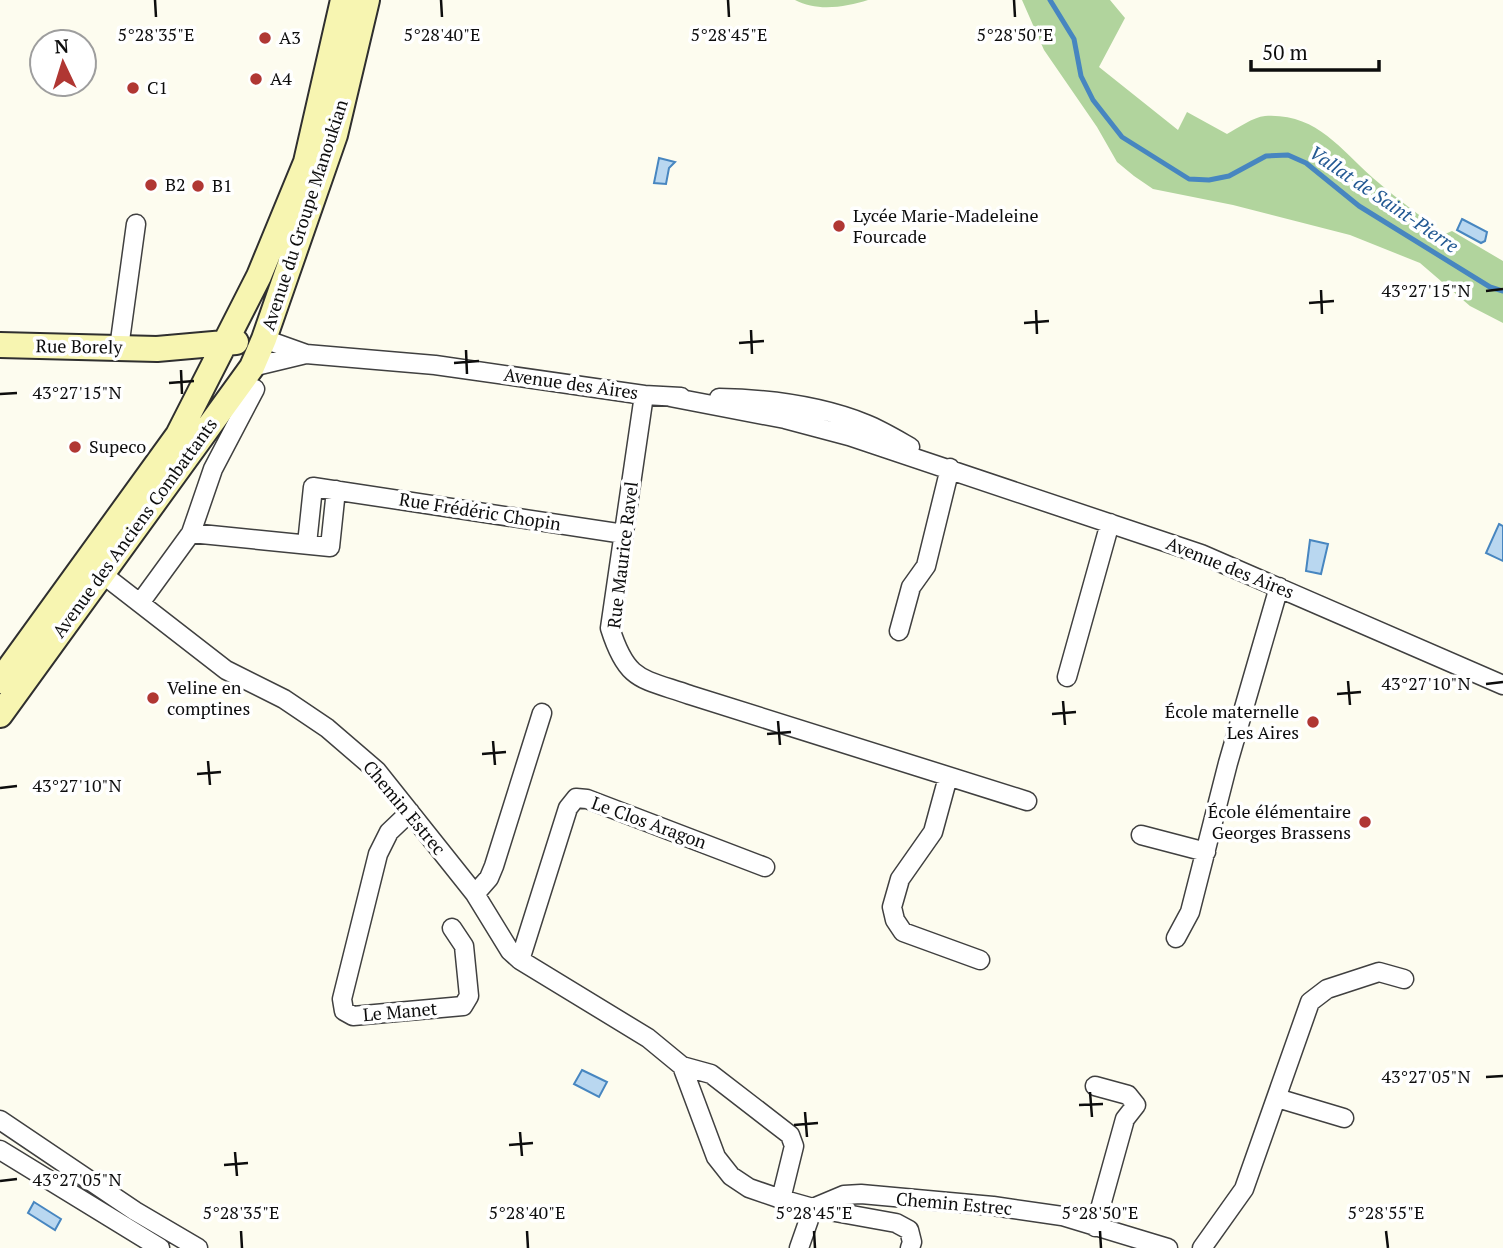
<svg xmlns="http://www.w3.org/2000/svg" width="1503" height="1248" viewBox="0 0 1503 1248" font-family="'PT Serif',serif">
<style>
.forest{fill:#b1d49d}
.water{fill:#b9d7f0;stroke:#4786c0;stroke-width:2}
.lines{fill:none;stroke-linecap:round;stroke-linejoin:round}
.stream{stroke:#4786c0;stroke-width:5}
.street-casing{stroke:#404040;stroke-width:21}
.secondary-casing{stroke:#2f2f2f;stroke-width:28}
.street{stroke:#fff;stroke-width:18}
.secondary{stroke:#f7f5b1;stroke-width:24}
.ticks{fill:none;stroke:#0d0d0d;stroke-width:2.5}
.poi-dot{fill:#b03733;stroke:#fff;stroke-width:2.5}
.labels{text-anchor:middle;stroke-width:7;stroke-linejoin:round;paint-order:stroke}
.poi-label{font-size:18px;fill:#0d0d0d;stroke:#fff;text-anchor:start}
.street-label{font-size:18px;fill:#0d0d0d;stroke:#fff}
.water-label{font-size:19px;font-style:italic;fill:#235993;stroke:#fff}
.ticks-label{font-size:18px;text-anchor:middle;fill:#0d0d0d;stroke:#fff;stroke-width:7;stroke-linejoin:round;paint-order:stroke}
</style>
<rect width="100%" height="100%" fill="#fdfcef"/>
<path class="forest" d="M795,0H868C846,7 817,12 795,0Z
M1022,0H1110L1125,18L1099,67L1178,130L1187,112L1227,134C1238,128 1253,117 1265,116C1316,113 1339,148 1373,178C1396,198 1420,216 1445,234L1452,231L1503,261V323L1470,306L1420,263L1350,235L1233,205L1153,189L1134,176L1117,162L1097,127L1044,50Z"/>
<path class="water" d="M659,158L675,162L669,168L666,184L654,183Z
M1462,219L1487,232L1485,241L1481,243L1457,230Z
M1499,524L1503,526V561L1486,553Z
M1310,540L1328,544L1321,574L1306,571Z
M582,1070L607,1082L599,1097L574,1084Z
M34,1202L61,1219L55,1230L28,1213Z"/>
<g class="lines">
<path class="stream" d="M1050,0L1074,39L1081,76L1093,100L1122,137L1189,179L1209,180L1229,176L1266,156L1288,155L1306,163L1359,206L1490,287L1503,291"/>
<defs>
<path id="street" d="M264,339L306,354L435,365L644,395L681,397
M119,348L136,224
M252,367L306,354
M644,395L610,628C627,682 641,678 690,695L1027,801
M670,397L785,419L849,436L1201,554L1503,685
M719,398C769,399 819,405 866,424C881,430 896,439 910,447
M191,533L213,469L255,389
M307,544L313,487L624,534
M101,573L226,670L284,699L327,728L377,771L475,894L510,951L520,960L648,1038L682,1066L716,1157L731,1176L749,1188L781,1199L813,1208L896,1223L909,1230L912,1242L910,1248
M140,603L191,533L330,547L336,490
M899,631L911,587L926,566L950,468
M1067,677L1110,523
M948,777L933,832L900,879L892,907L895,920L903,932L980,960
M410,812L389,832L378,854L342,999L344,1011L353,1016L463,1006L469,996L464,946L452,928
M1141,835L1206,852
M475,894L489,878L494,866L542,713
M1176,938L1190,912L1228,763L1279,587
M520,960L568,808L576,798L587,799L765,867
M682,1066L711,1074L790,1135L794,1146L781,1199
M1277,1098L1344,1118
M0,1120L135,1211L198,1248
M0,1150L160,1248
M813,1208L844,1195L861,1194L993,1206L1062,1216L1168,1248
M1095,1227L1125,1119L1136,1105L1128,1095L1095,1086
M799,1248L813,1208
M1202,1248L1244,1189L1310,1002L1327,989L1379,972L1404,979"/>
<path id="secondary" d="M0,345L157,349L236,342
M0,681L178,435L259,276L306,162L343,0
M0,715L252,367L264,339L335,135L367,0"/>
</defs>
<use href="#street" class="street-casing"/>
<use href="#secondary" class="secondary-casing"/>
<use href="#street" class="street"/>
<use href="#secondary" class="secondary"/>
</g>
<path class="ticks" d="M155,0L156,17M441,0L442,17M728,0L729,17M1014,0L1015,17M1321,290L1322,314M1486,291L1503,289M1309,303L1334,301M1036,310L1037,334M1024,323L1049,321M751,330L752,354M739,343L764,341M466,350L467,374M454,363L479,361M181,370L182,394M169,383L194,381M0,394L17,393M1348,681L1350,705M1486,684L1503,682M1337,694L1361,692M1063,701L1065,725M1052,714L1076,712M778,721L780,745M767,734L791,732M493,741L495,765M482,754L506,752M208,761L210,785M197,774L221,772M0,788L17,786M1486,1077L1503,1076M1090,1092L1092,1117M1079,1105L1103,1104M805,1112L807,1137M794,1125L818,1123M520,1132L522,1156M509,1145L533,1143M235,1152L237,1176M224,1165L248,1163M0,1181L17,1179M241,1231L242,1248M527,1231L528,1248M814,1231L815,1248M1100,1231L1101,1248M1386,1231L1388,1248"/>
<g class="poi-dot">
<circle cx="265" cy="38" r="7"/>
<circle cx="256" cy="79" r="7"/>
<circle cx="133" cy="88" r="7"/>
<circle cx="151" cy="185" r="7"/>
<circle cx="198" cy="186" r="7"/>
<circle cx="839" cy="226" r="7"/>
<circle cx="75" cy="447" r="7"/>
<circle cx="153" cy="698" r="7"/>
<circle cx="1313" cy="722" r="7"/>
<circle cx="1365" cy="822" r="7"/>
</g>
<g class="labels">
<g class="poi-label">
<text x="279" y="44">A3</text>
<text x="270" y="85">A4</text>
<text x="147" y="94">C1</text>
<text x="165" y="191">B2</text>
<text x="212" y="192">B1</text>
<text x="853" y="222">Lycée Marie-Madeleine<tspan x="853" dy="21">Fourcade</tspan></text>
<text x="89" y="453">Supeco</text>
<text x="167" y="694">Veline en<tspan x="167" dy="21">comptines</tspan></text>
<text x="1299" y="718" text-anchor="end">École maternelle<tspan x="1299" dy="21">Les Aires</tspan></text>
<text x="1351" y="818" text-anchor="end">École élémentaire<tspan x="1351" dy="21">Georges Brassens</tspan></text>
</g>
<g class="street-label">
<text transform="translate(305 215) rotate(-72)" y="6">Avenue du Groupe Manoukian</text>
<text transform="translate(79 347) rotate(1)" y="6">Rue Borely</text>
<text transform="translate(571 384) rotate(8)" y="6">Avenue des Aires</text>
<text transform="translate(480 512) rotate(9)" y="6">Rue Frédéric Chopin</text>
<text transform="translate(135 528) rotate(-54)" y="6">Avenue des Anciens Combattants</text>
<text transform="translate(623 555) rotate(-83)" y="6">Rue Maurice Ravel</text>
<text transform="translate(1230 568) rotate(22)" y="6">Avenue des Aires</text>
<text transform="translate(404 808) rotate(50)" y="6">Chemin Estrec</text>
<text transform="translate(649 823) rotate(20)" y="6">Le Clos Aragon</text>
<text transform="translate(400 1012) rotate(-5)" y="6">Le Manet</text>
<text transform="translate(954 1204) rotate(5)" y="6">Chemin Estrec</text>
</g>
<g class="water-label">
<text transform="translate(1384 199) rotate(34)" y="7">Vallat de Saint-Pierre</text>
</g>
</g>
<g class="ticks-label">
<text x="156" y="41">5°28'35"E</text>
<text x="442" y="41">5°28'40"E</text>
<text x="729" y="41">5°28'45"E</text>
<text x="1015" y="41">5°28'50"E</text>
<text x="1426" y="297">43°27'15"N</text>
<text x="77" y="399">43°27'15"N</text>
<text x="1426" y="690">43°27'10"N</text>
<text x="77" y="792">43°27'10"N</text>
<text x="1426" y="1083">43°27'05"N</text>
<text x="77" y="1186">43°27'05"N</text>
<text x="241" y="1219">5°28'35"E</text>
<text x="527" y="1219">5°28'40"E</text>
<text x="814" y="1219">5°28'45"E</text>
<text x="1100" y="1219">5°28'50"E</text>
<text x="1386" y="1219">5°28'55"E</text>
</g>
<g transform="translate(63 63) rotate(356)"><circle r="33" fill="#ffffff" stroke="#9e9e9e" stroke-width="2"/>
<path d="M0-5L12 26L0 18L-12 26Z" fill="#b03733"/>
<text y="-10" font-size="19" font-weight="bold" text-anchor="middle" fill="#0d0d0d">N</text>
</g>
<path d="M1251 60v10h128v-10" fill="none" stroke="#0d0d0d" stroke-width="3.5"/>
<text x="1262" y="60" font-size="21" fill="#0d0d0d" stroke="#ffffff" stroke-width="5" paint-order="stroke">50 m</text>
</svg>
